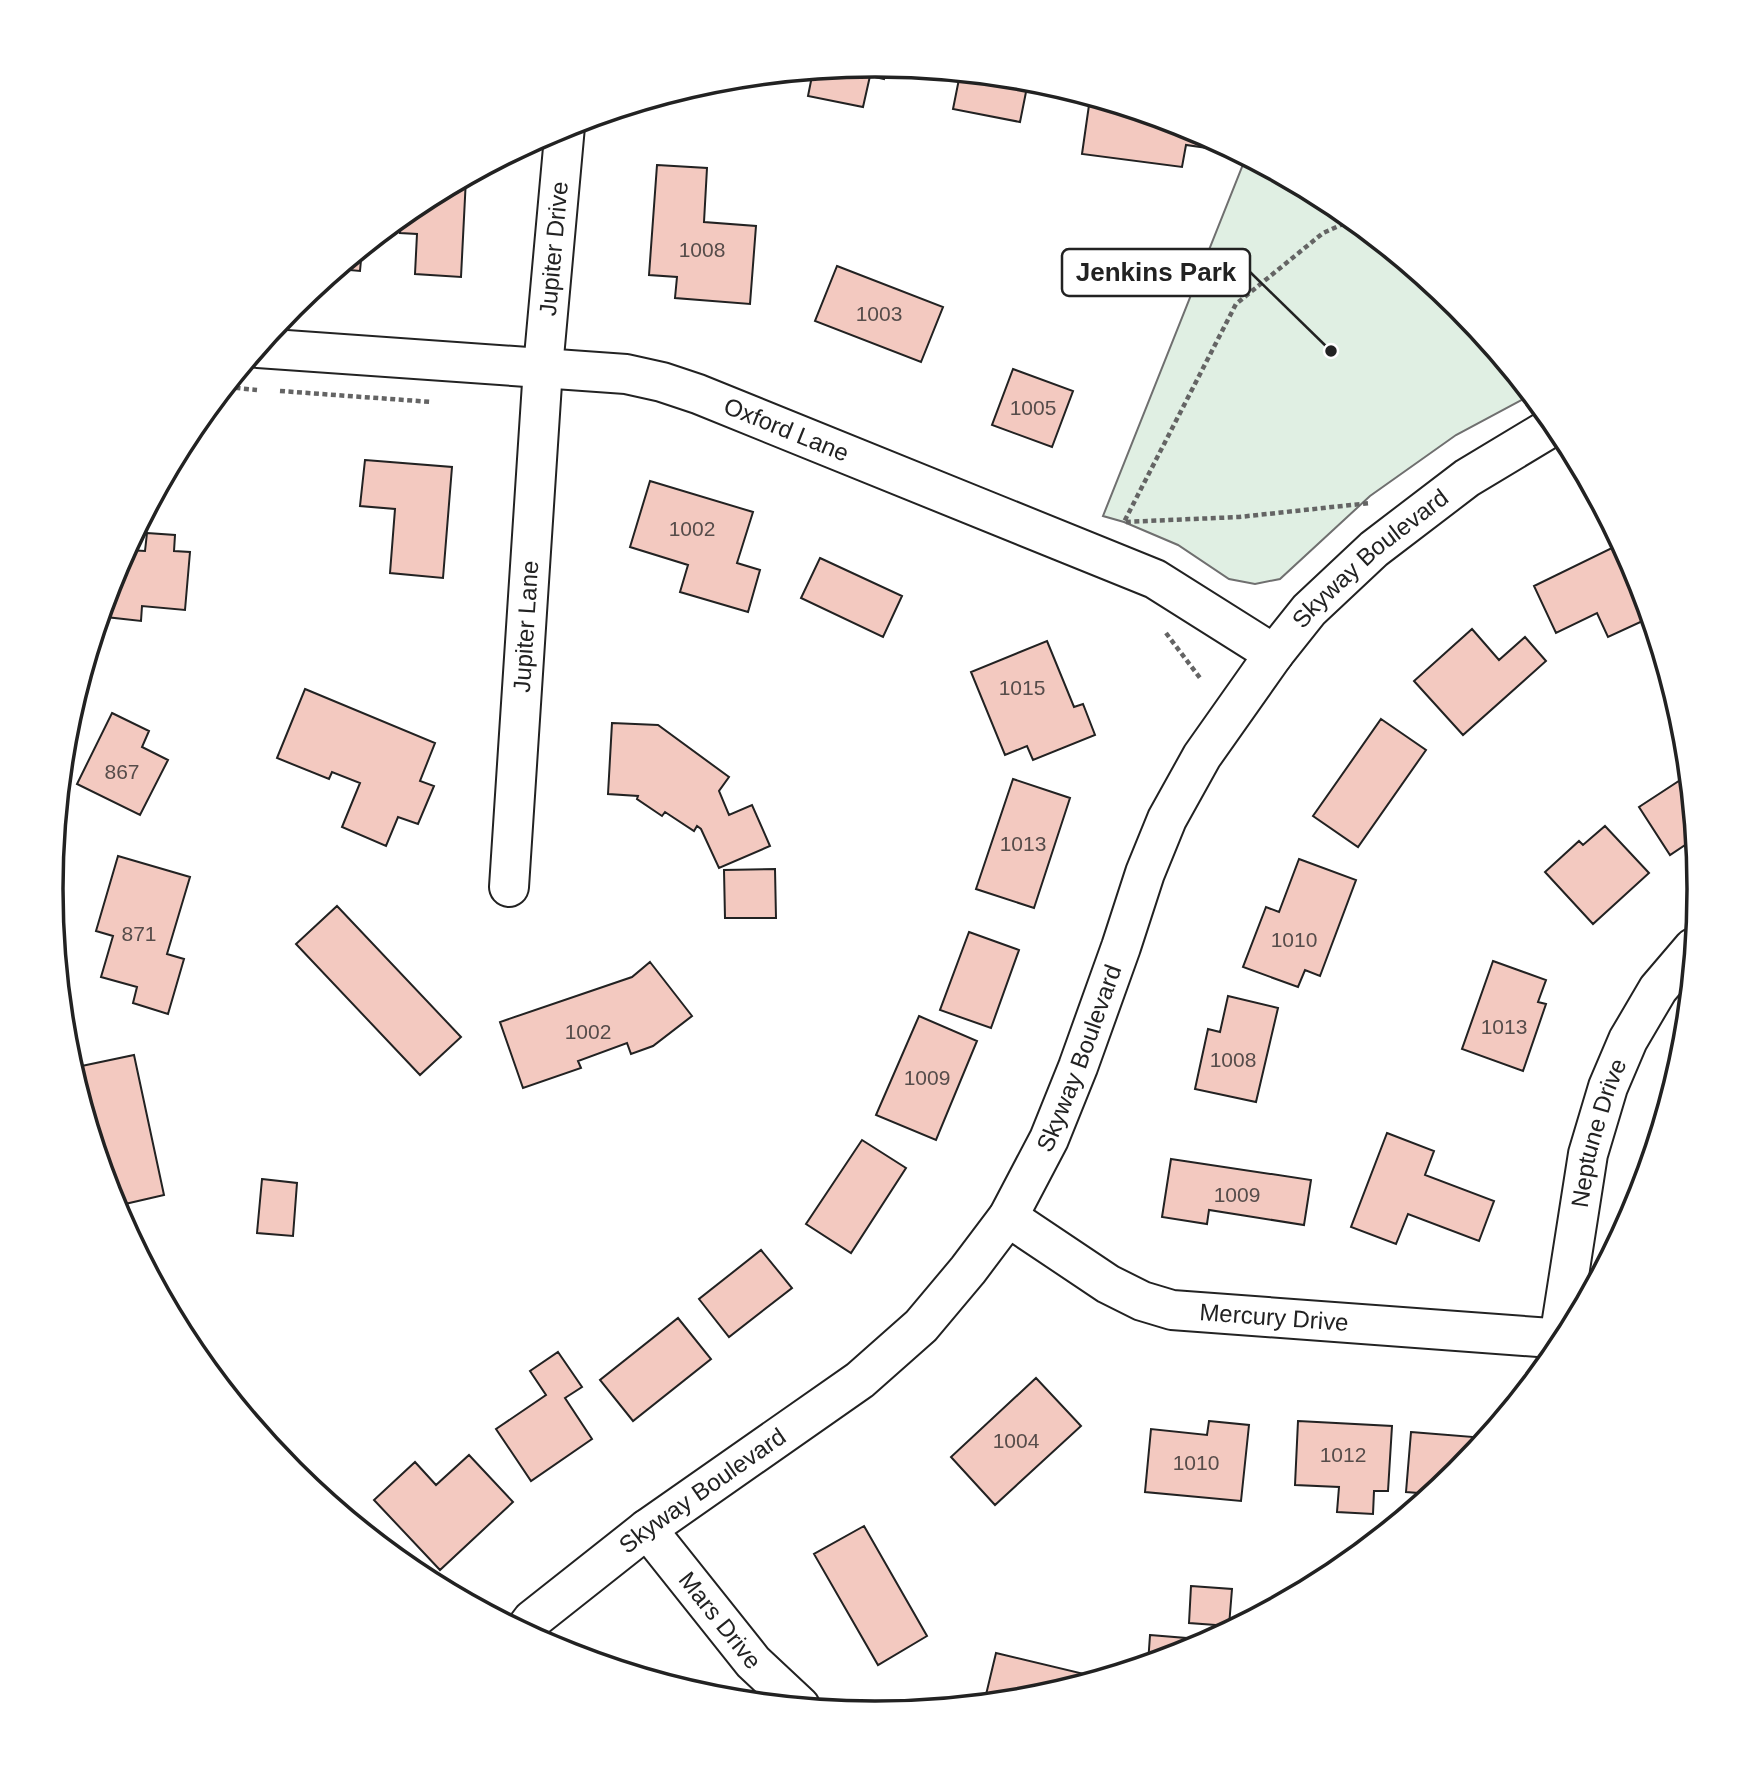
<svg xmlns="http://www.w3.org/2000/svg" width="1750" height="1779" viewBox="0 0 1750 1779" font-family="Helvetica,sans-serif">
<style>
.green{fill:#e0efe3;stroke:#6f6f6f;stroke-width:2}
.building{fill:#f3c9c0;stroke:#222;stroke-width:2}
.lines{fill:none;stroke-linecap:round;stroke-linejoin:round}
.minor-casing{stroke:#222;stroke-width:42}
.path{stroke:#646464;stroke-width:4.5;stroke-dasharray:5 3.5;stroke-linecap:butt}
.minor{stroke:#fff;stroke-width:38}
.labels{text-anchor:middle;stroke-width:5;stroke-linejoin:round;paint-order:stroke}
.number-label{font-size:21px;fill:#564c4a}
.street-label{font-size:24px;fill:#222;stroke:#fff}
.rim{fill:none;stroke:#222;stroke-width:3.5}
.leader{fill:none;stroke:#222;stroke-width:2.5}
.callout-dot{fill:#222;stroke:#fff;stroke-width:2.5}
.callout{fill:#fff;stroke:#222;stroke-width:2.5}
.callout-label{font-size:26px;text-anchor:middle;font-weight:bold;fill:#222}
</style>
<rect width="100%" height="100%" fill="#fff"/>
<path class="green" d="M1246,157L1333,204L1458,307L1531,395L1456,435L1370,496L1280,579L1255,584L1229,579L1178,545L1124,522L1103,516Z"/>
<path class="building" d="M875,65L886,66L884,79L870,76L863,107L808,96L813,71Z
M960,74L1036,81L1041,83V85L1028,82L1020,122L953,109Z
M1090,98L1191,128L1235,152L1186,145L1182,167L1082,154Z
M657,165L707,168L704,222L756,226L750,304L675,298L677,277L649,275Z
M466,178L461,277L415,274L417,234L400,233L401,218L417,204Z
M362,249L360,271L338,269Z
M837,266L943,307L921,362L815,321Z
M1013,369L1073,391L1052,447L992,425Z
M365,460L452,467L443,578L390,573L395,509L360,506Z
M650,481L753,512L737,563L760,570L748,612L680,592L688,565L630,547Z
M147,533L175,535L174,551L190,552L185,610L142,606L141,621L106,617L108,593L113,577L120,578L123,557L127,550L145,551Z
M1620,544L1637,574L1640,586L1632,590L1647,619L1608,637L1597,613L1556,633L1534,586Z
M820,558L902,596L883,637L801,598Z
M1472,629L1499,660L1525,637L1546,661L1463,735L1414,681Z
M1047,641L1074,707L1083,704L1095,735L1033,760L1027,746L1005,755L971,672Z
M305,689L435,743L420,781L434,786L418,824L398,817L386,846L342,827L360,783L332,772L329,779L277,758Z
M112,713L149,731L142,747L168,760L140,815L77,784Z
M1381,719L1426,750L1358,847L1313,816Z
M612,723L658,725L729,777L719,791L729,815L752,805L770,846L719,868L701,829L697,826L694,831L665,812L662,816L637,799L638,796L608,794Z
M1688,775L1694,839L1670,855L1639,807Z
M1013,779L1070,798L1034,908L976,889Z
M1605,826L1649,873L1593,924L1545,872L1579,841L1583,845Z
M118,856L190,877L167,954L184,959L168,1014L133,1003L137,987L101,977L113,936L96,931Z
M1299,859L1356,880L1320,976L1305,970L1298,987L1243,967L1266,907L1279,912Z
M775,869L776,918H725L724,870Z
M337,906L461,1037L420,1075L296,944Z
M969,932L1019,950L991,1028L940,1010Z
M1493,961L1546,980L1538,1002L1546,1004L1523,1071L1462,1049Z
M650,962L692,1016L653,1046L631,1054L627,1043L578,1061L581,1068L523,1088L500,1022L632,977Z
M1228,996L1278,1008L1256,1102L1195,1089L1208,1029L1220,1032Z
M919,1016L977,1041L936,1140L876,1115Z
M134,1055L164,1195L125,1204L123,1195L111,1198L72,1068Z
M1387,1133L1434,1151L1425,1175L1494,1201L1479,1241L1408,1214L1396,1244L1351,1227Z
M862,1140L906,1168L851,1253L806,1224Z
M1171,1159L1311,1180L1304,1225L1209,1210L1207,1224L1162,1217Z
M262,1179L297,1183L293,1236L257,1233Z
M761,1250L792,1288L729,1337L699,1299Z
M678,1318L711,1359L633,1421L600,1380Z
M558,1352L582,1387L565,1398L592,1439L531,1481L496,1429L546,1395L530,1371Z
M1036,1378L1081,1426L995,1505L951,1457Z
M1209,1421L1249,1425L1241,1501L1145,1492L1151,1429L1207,1435Z
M1298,1421L1392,1426L1388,1491H1374L1373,1514L1337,1512L1339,1487L1295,1485Z
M1411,1432L1486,1438L1458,1473L1432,1494L1406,1492Z
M469,1455L513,1502L440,1570L374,1500L415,1462L436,1485Z
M864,1526L927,1636L878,1665L814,1554Z
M1191,1586L1232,1589L1229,1626L1189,1623Z
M1150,1635L1186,1638L1185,1653L1148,1664Z
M996,1653L1101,1678L1035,1698L984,1703Z"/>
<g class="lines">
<defs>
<g id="minor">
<path id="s1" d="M258,348L626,374L662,382L698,394L1155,579L1274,654"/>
<path id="s2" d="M509,887L543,368L565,126"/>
<path id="s3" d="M1008,1217L1108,1284L1142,1301L1172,1310L1565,1339"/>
<path id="s4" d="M1559,1339L1588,1154L1608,1087L1628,1040L1658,989L1693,948"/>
<path id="s5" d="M647,1529L753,1662L800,1706"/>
<path id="s6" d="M523,1632L532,1620L647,1529L860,1380L921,1326L968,1270L1008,1217L1049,1139L1078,1067L1121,947L1145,873L1167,819L1202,756L1274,654L1309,610L1374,549L1467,478L1555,425"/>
</g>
</defs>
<use href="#minor" class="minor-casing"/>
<path class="path" d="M1352,220L1323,233L1236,304L1124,522L1239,517L1370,503
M227,387L257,390
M280,391L432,402
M1166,633L1200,678"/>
<use href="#minor" class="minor"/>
</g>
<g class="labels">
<g class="number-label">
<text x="702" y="257">1008</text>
<text x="879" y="321">1003</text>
<text x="1033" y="415">1005</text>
<text x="692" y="536">1002</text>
<text x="1022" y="695">1015</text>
<text x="122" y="779">867</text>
<text x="1023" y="851">1013</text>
<text x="139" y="941">871</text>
<text x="1294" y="947">1010</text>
<text x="1504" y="1034">1013</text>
<text x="588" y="1039">1002</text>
<text x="1233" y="1067">1008</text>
<text x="927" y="1085">1009</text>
<text x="1237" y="1202">1009</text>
<text x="1016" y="1448">1004</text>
<text x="1343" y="1462">1012</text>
<text x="1196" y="1470">1010</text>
</g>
<g class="street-label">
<text dy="8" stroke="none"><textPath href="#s2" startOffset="640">Jupiter Drive</textPath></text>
<text dy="8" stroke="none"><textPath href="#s1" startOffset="539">Oxford Lane</textPath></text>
<text dy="8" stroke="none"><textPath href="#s6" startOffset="1405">Skyway Boulevard</textPath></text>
<text dy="8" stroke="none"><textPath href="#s2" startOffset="261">Jupiter Lane</textPath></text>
<text dy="8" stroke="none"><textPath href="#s6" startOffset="817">Skyway Boulevard</textPath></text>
<text dy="8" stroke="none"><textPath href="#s4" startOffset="210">Neptune Drive</textPath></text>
<text dy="8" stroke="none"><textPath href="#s3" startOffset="292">Mercury Drive</textPath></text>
<text dy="8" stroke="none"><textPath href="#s6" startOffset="229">Skyway Boulevard</textPath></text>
<text dy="8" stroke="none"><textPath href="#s5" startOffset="117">Mars Drive</textPath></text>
</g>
</g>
<path d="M0 0H1750V1779H0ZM63 889a812 812 0 1 1 1624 0a812 812 0 1 1-1624 0Z" fill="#fff" fill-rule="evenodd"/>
<path class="rim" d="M63 889a812 812 0 1 1 1624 0a812 812 0 1 1-1624 0Z"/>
<path class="leader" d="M1331 351L1250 272"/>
<circle class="callout-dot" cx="1331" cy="351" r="7"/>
<rect class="callout" x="1062" y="249" width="188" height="47" rx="7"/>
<g class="callout-label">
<text x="1156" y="281">Jenkins Park</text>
</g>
</svg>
